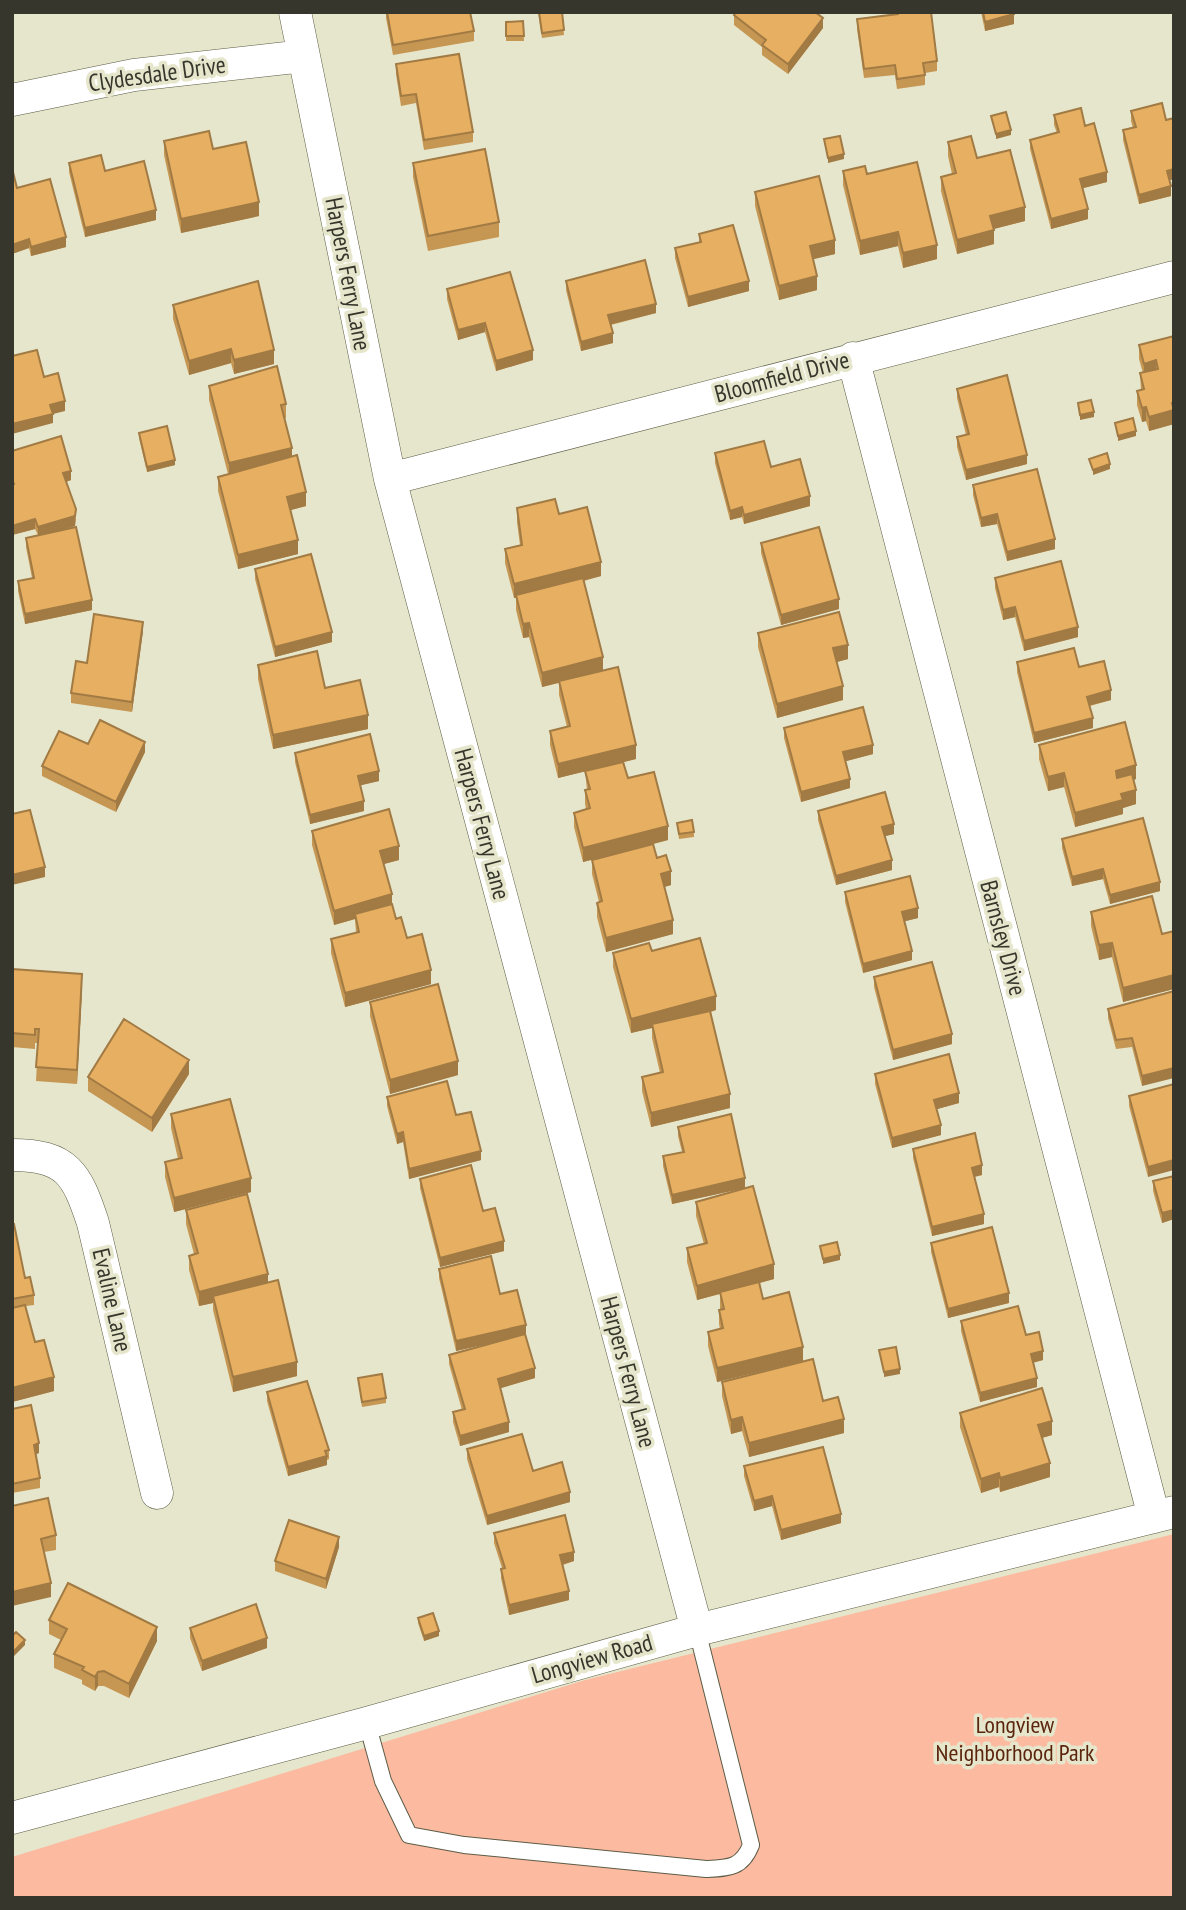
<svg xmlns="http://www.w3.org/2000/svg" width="1186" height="1910" viewBox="0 0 1186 1910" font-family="'PT Sans Narrow',sans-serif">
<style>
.park{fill:#fcbaa1}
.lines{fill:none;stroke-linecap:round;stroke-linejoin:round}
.service-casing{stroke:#5c5c46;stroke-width:18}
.minor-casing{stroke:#5c5c46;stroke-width:33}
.service{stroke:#fff;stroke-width:16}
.minor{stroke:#fff;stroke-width:32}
.wall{fill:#c69653}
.shaded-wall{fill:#a17a44}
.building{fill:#e6af61;stroke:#a17a44;stroke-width:2}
.labels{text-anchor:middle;stroke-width:7;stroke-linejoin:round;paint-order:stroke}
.street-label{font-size:24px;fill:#36362c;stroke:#e6e6cc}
.park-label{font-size:24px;fill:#5a240d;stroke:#e6e6cc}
</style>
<rect width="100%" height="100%" fill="#e6e6cc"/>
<path class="park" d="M1174,1534V1898H12V1857L585,1680Z"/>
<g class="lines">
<defs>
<path id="service" d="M367,1723L383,1781L409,1835L464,1845L706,1869C729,1868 742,1868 751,1845L697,1630"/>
<path id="minor" d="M295,12L390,479L697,1630
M12,100L134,75L304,56
M853,358L1154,1517
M390,479L1174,277
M12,1155C67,1155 77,1174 93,1223L157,1493
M12,1818L367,1723L697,1630L1174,1512"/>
</defs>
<use href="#service" class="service-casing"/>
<use href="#minor" class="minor-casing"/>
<use href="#service" class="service"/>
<use href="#minor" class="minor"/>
</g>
<path class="wall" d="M386,12H470L474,31V41L393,55L386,18Z
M538,12H562L564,35L542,38Z
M896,12H931L937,61V71L925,73V85L897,89L895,75L864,78L857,29V19L897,14Z
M981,12H1014V24L985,31Z
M734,15L823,28L788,74L762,55V47L734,25Z
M523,21L524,41H506V22Z
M396,64L473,132V142L424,150L416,103L401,106L396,74Z
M1131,111L1166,120L1174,118V179L1169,180L1171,196L1139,204L1123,140V130L1133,128L1131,121Z
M1054,115L1085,126L1107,182L1083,188L1088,219L1051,229L1030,149V140L1057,133L1054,125Z
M164,141L213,149L259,216L181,233L164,155Z
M948,142L977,158L1025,221L993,229L994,244L957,254L941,191V177L952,174L948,156Z
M69,163L105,171L156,220L85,237L69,172Z
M413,163L499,222V237L428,251L413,177Z
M843,171L867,174L937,259L903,268L898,246L860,255L843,185Z
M12,173L17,188L66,247L31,256L29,248L12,254Z
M755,192L835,254L813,259L817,290L779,300L755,206Z
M699,234L749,291L688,307L675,258V248L699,242Z
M566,281L656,313L611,325L613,343L581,351L566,290Z
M447,289L533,360L496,371L485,332L458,340L447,299Z
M173,305L274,364L234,374L231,363L189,375L173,319Z
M1174,336V424L1149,431L1146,421L1142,422L1137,405V391L1141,390L1140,373H1143L1139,359V345Z
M209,386L286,404V418H284L292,456L306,506L291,510L298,554L238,569L218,491V477L228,474L209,400Z
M957,389L1027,464L966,480L957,447V437L966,435L957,398Z
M139,433L175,465L147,472L139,438Z
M12,451L71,480L66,482L76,519L75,526L53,532L92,610L25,624L18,591V581L32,578L26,547V538L38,535L35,529L12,535Z
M715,453L771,467L810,506L744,524L742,517L730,520L715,463Z
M973,485L1055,549L1007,561L997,524L981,527L973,495Z
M517,508L559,514L601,576L584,581L603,670L636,759L624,762L628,778L668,840L653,844L657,858L671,885L664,887L673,934L606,952L597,917V903L599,902L592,874V860L639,847L583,862L574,827V813L586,809L585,804V790H587L585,771L598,768L558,778L550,745V731L567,727L559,695V683L542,687L529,637L523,638L516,610V598H514L505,563V549L520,545L517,522Z
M761,543L839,609L781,625L761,553Z
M255,569L332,642L275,657L255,579Z
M995,578L1078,637L1024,651L1015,617L1003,620L995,588Z
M143,631L132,712L71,703V693L87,663Z
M758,633L848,659L837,662L843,700L777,718L758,647Z
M1017,662L1079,667L1111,700L1090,706L1093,728L1034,743L1017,672Z
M258,665L325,688L368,729L273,749L258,679Z
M784,728L873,754L846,761L850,788L801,802L784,738Z
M88,744L145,752L116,812L42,776V766Z
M1039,745L1136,779L1134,780L1136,804L1123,808V814L1075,827L1064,787L1048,791L1039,759Z
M295,753L379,781L360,785L364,811L310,824L295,762Z
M818,811L894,834L885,836L892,870L836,885L818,820Z
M677,823L694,832V837L679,839Z
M312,831L399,860L384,864L392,906L396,919L431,984L345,1007L331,953V939L356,933L355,919L334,925L312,845Z
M1062,839L1160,891L1110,904L1103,879L1072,886L1062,848Z
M845,892L918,918L905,921L912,960L863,973L845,902Z
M1091,912L1162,934L1174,931V989L1123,1002L1112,957L1099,960L1091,926Z
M652,951L716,1010L711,1012L730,1108L651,1127L642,1091V1077L660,1073L652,1038V1028L631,1033L613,967V953Z
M12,969L82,988L77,1084L36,1081L38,1043H35V1049L12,1047Z
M874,977L952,1044L893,1060L874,987Z
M1174,991L1142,1086L1132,1047L1116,1049L1108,1018V1009Z
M370,1002L458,1075L390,1094L370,1016Z
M189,1074L152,1132L88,1091V1077Z
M875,1074L959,1103L937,1109L941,1135L892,1148L875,1084Z
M1174,1084L1148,1177L1129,1106V1096Z
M387,1097L456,1115L481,1160L409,1179L403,1142L397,1144L387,1106Z
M171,1114L251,1192L174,1212L165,1177V1162L178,1159L171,1128Z
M678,1127L745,1188L672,1204L663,1166V1156L682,1152L678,1136Z
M913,1149L982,1175L975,1177L984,1224L932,1236L913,1158Z
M1174,1176V1219L1162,1223L1153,1191V1181Z
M420,1179L483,1211L504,1251L440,1267L420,1188Z
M696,1202L774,1279L759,1283L763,1299L803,1361L717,1382L708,1346V1332L720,1329L719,1324V1310L720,1309V1294L697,1300L687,1262V1248L704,1244L696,1216Z
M186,1210L268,1282L297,1376L233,1392L213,1310V1303L199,1306L189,1270V1256L194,1254L186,1224Z
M12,1224L25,1278L34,1295V1305L26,1306L35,1342L54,1391L12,1402Z
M931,1243L1009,1303L948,1318L931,1252Z
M439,1269L500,1294L526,1335L535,1378L500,1388L509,1432L460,1446L453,1422V1412L462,1410L449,1364V1355L504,1340L456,1351L439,1278Z
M961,1321L1026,1335L1043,1360L1033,1363L1037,1387L980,1402L961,1331Z
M358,1378L386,1398V1403L362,1407Z
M722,1382L823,1401L844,1433L749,1457L742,1431L731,1434L722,1396Z
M267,1392L329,1450V1459L327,1460V1465L288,1476L267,1401Z
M12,1409L39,1453L35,1454L40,1478V1488L12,1493Z
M960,1413L1052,1435L1042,1438L1050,1477L1000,1492L999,1487L981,1493L960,1427Z
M467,1449L533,1471L570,1502L487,1525L467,1459Z
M744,1466L841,1523L781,1540L772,1506L754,1511L744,1476Z
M12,1506L56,1535V1550L44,1552L51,1597Z
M494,1533L574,1561L563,1565L569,1600L509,1615L501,1578V1569L502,1568L494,1543Z
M339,1547L326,1589L275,1571V1561Z
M418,1618L439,1636L424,1641L418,1623Z
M49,1620L157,1641L129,1698L104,1686H98L95,1691L82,1684V1680L54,1668V1654L61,1640L49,1634Z
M190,1628L267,1648L202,1671L190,1638Z"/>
<path class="shaded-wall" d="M1014,14V24L985,31V22Z
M823,18V28L788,74V64Z
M1011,130V135L996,139V134Z
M844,154V159L828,163V158Z
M1174,169V179L1167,181V171Z
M1107,172V182L1080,189V179Z
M1171,186V196L1139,204V195Z
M259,202V216L181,233V219Z
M1025,207V221L990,230V216Z
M1088,209V219L1051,229V219Z
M156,210V220L85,237V228Z
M994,230V244L957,254V240Z
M898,232V246L860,255V241Z
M66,237V247L31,256V247Z
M29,239V248L12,254V245Z
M835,240V254L810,260V246Z
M937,245V259L903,268V253Z
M817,276V290L779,300V286Z
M749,281V291L688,307V297Z
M656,304V313L608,325V315Z
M485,323V332L458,340V330Z
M613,333V343L581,351V342Z
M231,349V363L189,375V361Z
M274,350V364L234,374V360Z
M533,350V360L496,371V361Z
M1156,360V374L1144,378V364Z
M65,401V411L53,414V423L12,434V424L50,405Z
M1174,402V424L1149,431V417Z
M1146,407V421L1142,422V408Z
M1094,412V417L1080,420V415Z
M1136,431V436L1118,441V436Z
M292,448V462L229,477V463Z
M1027,455V464L966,480V470Z
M175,460V465L147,472V467Z
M1110,464V469L1093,475V470Z
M71,471V480L63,483V473Z
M306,492V506L287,511V497Z
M810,496V506L744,524V515Z
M742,507V517L730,520V511Z
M76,509L75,526L38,537V527Z
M997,514V524L981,527V518Z
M35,519V529L12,535V526Z
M1055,539V549L1007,561V552Z
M298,540V554L238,569V555Z
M601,562V576L514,598V584Z
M839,599V609L781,625V615Z
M92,600V610L25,624V614Z
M1015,607V617L1003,620V610Z
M143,622V631L132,712V702Z
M529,623V637L523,638V624Z
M1078,627V637L1024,651V641Z
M332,632V642L275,657V647Z
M848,645V659L833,663V648Z
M603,657V671L542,687V673Z
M843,686V700L777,718V704Z
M1111,690V700L1087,706V697Z
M368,715V729L273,749V735Z
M1093,718V728L1034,743V733Z
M145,742V752L116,812V802Z
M636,745V759L558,778V764Z
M873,745V754L843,762V752Z
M1136,765V779L1116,785V771Z
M379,771V781L358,786V776Z
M1064,773V787L1048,791V777Z
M850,779V788L801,802V792Z
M1136,790V804L1123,808V814L1075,827V813L1121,794Z
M364,801V811L310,824V815Z
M894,824V834L882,837V827Z
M668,826V840L583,862V848Z
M399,846V860L380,865V851Z
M892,860V870L836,885V876Z
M45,867V877L12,885V875Z
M1103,869V879L1072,886V877Z
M671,871V885L661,888V874Z
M1160,882V891L1110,904V895Z
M392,894V908L355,914V919L334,925V911Z
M918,908V918L902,922V912Z
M673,920V934L606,952V938Z
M1112,943V957L1099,960V945Z
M912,951V960L863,973V964Z
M431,970V984L345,1007V993Z
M82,974V988L77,1084V1070Z
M1174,975V989L1123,1002V988Z
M716,996V1010L653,1027L652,1024V1028L631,1033V1019Z
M952,1034V1044L893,1060V1050Z
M189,1060V1074L152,1132V1118Z
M458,1061V1075L390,1094V1080Z
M1174,1068V1078L1142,1086V1076Z
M959,1093V1103L934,1110V1100Z
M730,1094V1108L651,1127V1113Z
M941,1125V1135L892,1148V1138Z
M403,1132V1142L397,1144V1134Z
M481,1151V1160L409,1179V1169Z
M1174,1160V1170L1148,1177V1167Z
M982,1165V1175L972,1177V1168Z
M251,1178V1192L174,1212V1198Z
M745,1178V1188L672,1204V1195Z
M1174,1210V1219L1162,1223V1213Z
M984,1214V1224L932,1236V1227Z
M504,1241V1251L440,1267V1258Z
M840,1255V1260L823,1264V1259Z
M774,1264V1279L697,1300V1286Z
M268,1274V1288L213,1296V1303L199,1306V1292Z
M1009,1293V1303L948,1318V1309Z
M526,1325V1335L456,1351V1341Z
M803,1347V1361L717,1382V1368Z
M1043,1351V1360L1031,1363V1354Z
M297,1362V1376L233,1392V1377Z
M535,1368V1378L498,1389V1379Z
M900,1369V1374L884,1377V1372Z
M54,1377V1391L12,1402V1388Z
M1037,1378V1387L980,1402V1393Z
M742,1417V1431L731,1434V1420Z
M844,1419V1433L749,1457V1443Z
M1052,1421V1435L1038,1439V1425Z
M509,1422V1432L460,1446V1436Z
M39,1443V1453L34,1455V1445Z
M327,1456V1465L288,1476V1467Z
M1050,1463V1477L1000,1492V1478Z
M999,1473V1487L981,1493V1479Z
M570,1492V1502L487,1525V1516Z
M772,1496V1506L754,1511V1501Z
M841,1514V1523L781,1540V1530Z
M339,1537V1547L326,1589V1579Z
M574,1552V1561L560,1565V1555Z
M51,1583V1597L12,1606V1592Z
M569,1591V1600L509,1615V1605Z
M157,1627V1641L129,1698V1684Z
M439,1631V1636L424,1641V1636Z
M267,1638V1648L202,1671V1661Z
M25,1640V1645L12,1658V1653Z
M98,1672V1686L95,1691V1677Z"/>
<path class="building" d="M387,12H470L474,31L393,45Z
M539,12H562L564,30L542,33Z
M736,12H815L823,18L788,64L762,45L766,40L734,15Z
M898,12H931L937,61L923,63L925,75L897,79L895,65L864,69L857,19L898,14Z
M983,12H1014V14L985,22Z
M523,21L524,36H506V22Z
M459,54L473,132L424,140L416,94L401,96L396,64Z
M1162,103L1166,120L1174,118V169L1167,171L1171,186L1139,195L1123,130L1136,127L1131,111Z
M1081,108L1085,126L1094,123L1107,172L1080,179L1088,209L1051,219L1030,140L1059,132L1054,115Z
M1006,112L1011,130L996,134L991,116Z
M209,131L213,149L246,142L259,202L181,219L164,141Z
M840,136L844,154L828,158L824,139Z
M971,136L977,158L1010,150L1025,207L990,216L994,230L957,240L941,177L956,173L948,142Z
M485,149L499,222L428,236L413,163Z
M101,155L105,171L144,161L156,210L85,228L69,163Z
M917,162L937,245L903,253L898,232L860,241L843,171L865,166L867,174Z
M13,172L17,188L50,179L66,237L31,247L29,239L12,245Z
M819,176L835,240L810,246L817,276L779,286L755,192Z
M733,225L749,281L688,297L675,248L701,242L699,234Z
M645,260L656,304L608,315L613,333L581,342L566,281Z
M510,272L533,350L496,361L485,323L458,330L447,289Z
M258,281L274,350L234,360L231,349L189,361L173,305Z
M1174,336V402L1172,403L1174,410L1149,417L1146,407L1142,408L1137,391L1144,389L1140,373L1158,369L1156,360L1144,364L1139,345Z
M37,350L44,377L58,373L65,401L50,405L53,414L12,424V356Z
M277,366L286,404L281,405L292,448L229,463L209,386Z
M1007,375L1027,455L966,470L957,437L969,434L957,389Z
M1091,400L1094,412L1080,415L1078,403Z
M1133,418L1136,431L1118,436L1115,423Z
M167,426L175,460L147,467L139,433Z
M61,436L71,471L63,473L76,509L75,516L38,527L35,519L12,526V485L14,484L12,479V451Z
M764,441L771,467L800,459L810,496L744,515L742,507L730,511L715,453Z
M1107,453L1110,464L1093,470L1089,459Z
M297,455L306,492L287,497L298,540L238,555L218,477Z
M1037,469L1055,539L1007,552L997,514L981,518L973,485Z
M555,499L559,514L587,507L601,562L514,584L505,549L522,545L517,508Z
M76,527L92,600L25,614L18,581L34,578L26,538Z
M819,527L839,599L781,615L761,543Z
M311,554L332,632L275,647L255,569Z
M1061,561L1078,627L1024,641L1015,607L1003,610L995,578Z
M583,578L603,657L542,673L529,623L523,624L516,595Z
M839,612L848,645L833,648L843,686L777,704L758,633Z
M94,614L143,622L132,702L71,693L76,661L87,663Z
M1074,648L1079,667L1104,661L1111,690L1087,697L1093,718L1034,733L1017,662Z
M317,651L325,688L360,680L368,715L273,735L258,665Z
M618,667L636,745L558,764L550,731L570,726L559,681Z
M863,707L873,745L843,752L850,779L801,792L784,728Z
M100,720L145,742L116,802L42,766L59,731L88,744Z
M1125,722L1136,765L1116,771L1117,778L1132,774L1136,790L1121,794L1123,800L1075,813L1064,773L1048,777L1039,745Z
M370,734L379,771L358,776L364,801L310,815L295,753Z
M623,762L628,778L654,772L668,826L583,848L574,813L590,808L585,790L590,789L585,771Z
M885,792L894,824L882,827L892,860L836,876L818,811Z
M389,809L399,846L380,851L392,894L334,911L312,831Z
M30,810L45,867L12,875V814Z
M1143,818L1160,882L1110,895L1103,869L1072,877L1062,839Z
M692,820L694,832L679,834L677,823Z
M653,844L657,858L666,855L671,871L661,874L673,920L606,938L597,903L602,901L592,860Z
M910,876L918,908L902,912L912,951L863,964L845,892Z
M1152,896L1162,934L1174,931V975L1123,988L1112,943L1099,945L1091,912Z
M392,904L396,919L401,917L407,938L422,934L431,970L345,993L331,939L359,932L355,914Z
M700,938L716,996L631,1019L613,953L649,943L652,951Z
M932,962L952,1034L893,1050L874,977Z
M12,969L82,974L77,1070L36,1067L39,1029H35V1035L12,1033Z
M438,984L458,1061L390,1080L370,1002Z
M1174,991V1068L1142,1076L1132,1038L1116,1040L1108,1009Z
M710,1011L730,1094L651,1113L642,1077L663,1072L652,1024Z
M124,1019L189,1060L152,1118L88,1077Z
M949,1054L959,1093L934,1100L941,1125L892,1138L875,1074Z
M447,1081L456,1115L471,1112L481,1151L409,1169L403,1132L397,1134L387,1097Z
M1174,1084V1160L1148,1167L1129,1096Z
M230,1099L251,1178L174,1198L165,1162L182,1158L171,1114Z
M731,1114L745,1178L672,1195L663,1156L684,1152L678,1127Z
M975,1133L982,1165L972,1168L984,1214L932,1227L913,1149Z
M471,1165L483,1211L495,1208L504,1241L440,1258L420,1179Z
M1174,1176V1210L1162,1213L1153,1181Z
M753,1186L774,1264L697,1286L687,1248L707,1243L696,1202Z
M247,1194L268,1274L199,1292L189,1256L198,1253L186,1210Z
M12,1224H14L25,1278L30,1277L34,1295L12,1299Z
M992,1227L1009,1293L948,1309L931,1243Z
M837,1242L840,1255L823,1259L820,1246Z
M491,1256L500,1294L517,1290L526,1325L456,1341L439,1269Z
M278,1280L297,1362L233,1377L213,1296Z
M759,1282L763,1299L789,1292L803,1347L717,1368L708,1332L723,1328L719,1310L724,1309L720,1292Z
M25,1305L35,1342L44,1340L54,1377L12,1388V1308Z
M1018,1306L1026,1335L1039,1332L1043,1351L1031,1354L1037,1378L980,1393L961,1321Z
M525,1334L535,1368L498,1379L509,1422L460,1436L453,1412L465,1409L449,1355Z
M896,1347L900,1369L884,1372L879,1350Z
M813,1359L823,1401L838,1397L844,1419L749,1443L742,1417L731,1420L722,1382Z
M382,1374L386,1398L362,1402L358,1378Z
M307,1381L329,1450L325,1451L327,1456L288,1467L267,1392Z
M1042,1388L1052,1421L1038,1425L1050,1463L1000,1478L999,1473L981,1479L960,1413Z
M31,1405L39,1443L34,1445L40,1478L12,1484V1409Z
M522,1434L533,1471L562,1462L570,1492L487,1516L467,1449Z
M823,1447L841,1514L781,1530L772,1496L754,1501L744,1466Z
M48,1498L56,1535L41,1539L51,1583L12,1592V1506Z
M565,1515L574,1552L560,1555L569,1591L509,1605L501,1569L505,1568L494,1533Z
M289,1520L339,1537L326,1579L275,1561Z
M68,1583L157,1627L129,1684L104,1671L98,1672L95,1677L82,1670L84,1667L54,1654L67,1629L49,1620Z
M256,1604L267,1638L202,1661L190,1628Z
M433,1613L439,1631L424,1636L418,1618Z
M16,1632L25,1640L12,1653V1636Z"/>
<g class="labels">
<g class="street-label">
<text transform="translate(157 74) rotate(-8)" y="8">Clydesdale Drive</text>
<text transform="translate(348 274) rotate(79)" y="8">Harpers Ferry Lane</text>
<text transform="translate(782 377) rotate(-15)" y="8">Bloomfield Drive</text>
<text transform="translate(482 824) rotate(75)" y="8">Harpers Ferry Lane</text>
<text transform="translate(1003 938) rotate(75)" y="8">Barnsley Drive</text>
<text transform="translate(112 1300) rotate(77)" y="8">Evaline Lane</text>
<text transform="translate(628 1372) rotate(75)" y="8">Harpers Ferry Lane</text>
<text transform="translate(592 1659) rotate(-16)" y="8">Longview Road</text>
</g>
<g class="park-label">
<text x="1015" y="1733">Longview<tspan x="1015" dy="28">Neighborhood Park</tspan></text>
</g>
</g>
<rect width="1186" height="1910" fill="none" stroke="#36362c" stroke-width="28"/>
</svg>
